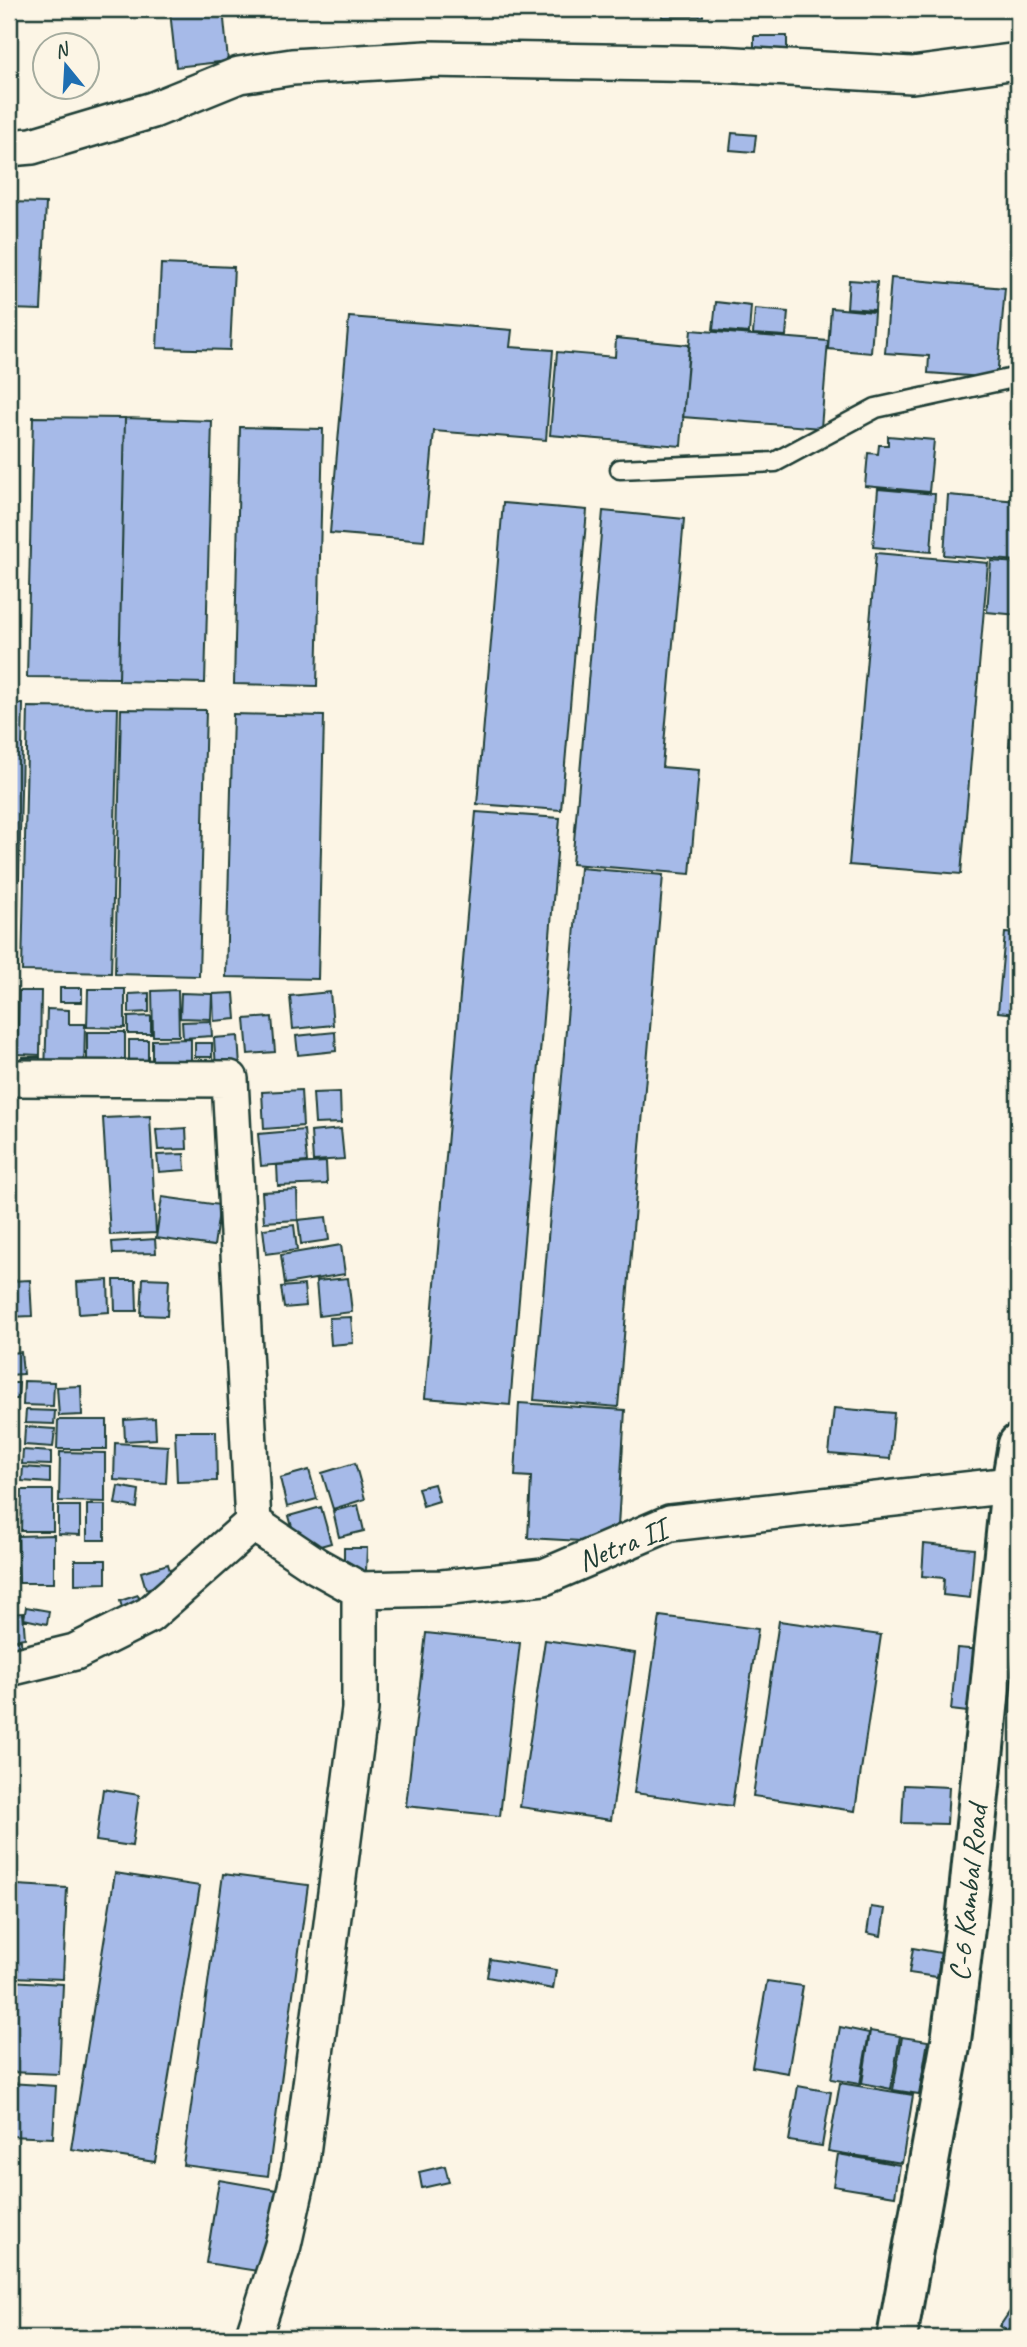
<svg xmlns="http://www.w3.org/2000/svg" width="1027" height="2347" viewBox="0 0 1027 2347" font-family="Caveat,sans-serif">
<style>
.building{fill:#a6bae8;stroke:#1f3d34;stroke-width:2}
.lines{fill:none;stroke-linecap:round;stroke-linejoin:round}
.service-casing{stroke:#1f3d34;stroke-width:23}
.minor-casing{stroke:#1f3d34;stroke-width:40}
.tertiary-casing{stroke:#1f3d34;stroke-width:44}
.service{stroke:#fcf5e5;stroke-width:18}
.minor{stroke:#fcf5e5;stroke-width:35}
.tertiary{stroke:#fcf5e5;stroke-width:38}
.labels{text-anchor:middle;stroke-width:5;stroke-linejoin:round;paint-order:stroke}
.street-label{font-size:30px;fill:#1f3d34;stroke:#fcf5e5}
</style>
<rect width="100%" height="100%" fill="#fcf5e5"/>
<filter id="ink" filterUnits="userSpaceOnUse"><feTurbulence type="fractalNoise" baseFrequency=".0143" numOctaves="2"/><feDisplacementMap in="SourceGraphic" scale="14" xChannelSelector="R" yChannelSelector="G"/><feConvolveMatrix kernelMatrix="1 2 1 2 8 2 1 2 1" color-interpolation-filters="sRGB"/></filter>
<g filter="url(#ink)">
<path class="building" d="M190,9H223L228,61L176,67L170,11Z
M661,9H703V16L662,17Z
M754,36H787V58H754Z
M732,133L756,135L754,152L730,150Z
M9,202L46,203L41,310L9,309Z
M161,264L234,267L230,350L157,348Z
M891,278L1005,288L997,378L928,373L929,356L885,353Z
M849,280L877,282L875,310L847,308Z
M716,302L751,306L749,333L713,330Z
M831,308L874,312L871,353L828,349Z
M755,309L788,312L786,336L753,334Z
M349,317L512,330L510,347L553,350L546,440L434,431L424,541L330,533Z
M691,330L828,341L821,428L683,417Z
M616,338L689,345L681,446L550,435L557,352L615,357Z
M33,417L125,418L119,678L27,677Z
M125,418L212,421L205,683L119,681Z
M240,427L323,429L317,686L234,684Z
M888,436L934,440L929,492L865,486L868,453L878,454L879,445H888Z
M878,489L935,494L931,552L873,547Z
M948,495L1018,501V561L944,555Z
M503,503L587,510L561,810L477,804Z
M603,511L684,519L662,767L699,770L690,874L572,864Z
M876,553L988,563L961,874L849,865Z
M991,561L1018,563V615L987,612Z
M1018,637V747L1009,746Z
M9,704H23L17,965H9Z
M28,707L118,708L111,973L22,971Z
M121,709L206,710L199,976L115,974Z
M233,714L324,716L318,979L226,977Z
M476,812L560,818L510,1405L425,1398Z
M580,868L663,875L618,1407L534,1400Z
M1005,933L1018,934V1014L998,1012Z
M60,988H82V1002H60Z
M88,989H125V1028L87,1027Z
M178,990L179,1036H153L152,991Z
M19,991H41L40,1055L17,1054Z
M330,992L333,1025L293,1029L290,996Z
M149,993V1012L129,1013V994Z
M181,993L212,994L211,1019L180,1018Z
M234,993L236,1019L214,1021L213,994Z
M9,997H13L11,1028H9Z
M47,1009L69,1010V1024H85L84,1074L45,1073Z
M151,1016V1034H128V1017Z
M272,1017L275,1052L248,1054L245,1019Z
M211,1021L212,1036L183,1038L182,1022Z
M9,1030H11V1055H9Z
M87,1032H125V1075L87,1076Z
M335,1032L336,1051L298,1055L296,1036Z
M238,1036L240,1067L216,1069L214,1038Z
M191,1039V1073L152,1074V1040Z
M129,1040H148V1074H129Z
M195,1043H212V1057H195Z
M22,1057H40V1075H21Z
M301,1090L303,1126L264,1129L262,1092Z
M340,1092L341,1123L315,1124L313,1093Z
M150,1116L156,1233L110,1235L103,1118Z
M186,1128L187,1149L158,1150L156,1130Z
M341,1129L344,1159L313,1161L311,1132Z
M304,1130L307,1162L261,1166L258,1134Z
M184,1154L185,1170L159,1172L157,1155Z
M326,1162L327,1184L278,1186L277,1165Z
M297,1190L298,1220L264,1222L262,1192Z
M162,1197L220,1205L214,1246L156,1238Z
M326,1217L329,1240L301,1244L298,1220Z
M294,1225L297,1250L266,1254L263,1229Z
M155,1239L156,1253L113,1254L112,1242Z
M341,1245L345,1274L285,1284L281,1255Z
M143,1278L169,1279L167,1316L141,1315Z
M348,1278L352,1312L319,1316L316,1281Z
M30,1280L32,1316L9,1317V1281Z
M108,1280L109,1312L79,1314L77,1282Z
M114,1280H136L137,1311H115Z
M304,1285L306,1306L284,1308L281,1287Z
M351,1317L353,1343L331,1345L329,1318Z
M21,1352L23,1374L9,1375V1353Z
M24,1381L54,1382L53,1406L23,1405Z
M9,1383H19L18,1399H9Z
M81,1386L82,1415L59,1416L57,1387Z
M519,1403L625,1410L617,1543L528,1538L531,1477L515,1476Z
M834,1408L894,1413L890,1459L829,1454Z
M26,1410L55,1411L54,1424L25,1423Z
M155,1418L156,1439L125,1441L124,1420Z
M58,1420H107V1449H57Z
M25,1427L55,1429L53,1447L24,1445Z
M175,1431H216L217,1481L177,1482Z
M115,1443L168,1446L166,1483L114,1480Z
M23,1450L51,1452V1465L22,1464Z
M60,1452L105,1453V1502L59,1501Z
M355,1463L365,1499L333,1509L322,1473Z
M23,1467L50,1469V1483L22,1481Z
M309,1470L317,1499L287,1507L280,1478Z
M434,1484L439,1501L423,1506L418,1488Z
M118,1486L139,1490L137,1508L115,1504Z
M22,1490H53V1531H21Z
M87,1505H105V1540H87Z
M358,1505L364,1531L339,1537L333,1511Z
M58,1506H80V1535L58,1534Z
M321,1507L331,1543L299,1552L289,1516Z
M54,1535V1583H19L18,1536Z
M924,1544L974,1549L970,1598L943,1595L944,1578L922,1576Z
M344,1548H367L366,1571L344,1570Z
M75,1560H106V1583L75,1584Z
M168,1564L173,1581L146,1589L141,1572Z
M138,1595L144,1615L126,1620L120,1601Z
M26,1607L49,1611L47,1624L24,1619Z
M23,1613L25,1638L9,1640V1614Z
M660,1616L758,1629L732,1806L634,1793Z
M779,1621L881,1635L855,1811L753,1796Z
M426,1633L520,1643L500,1816L406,1806Z
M21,1640L22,1662L9,1663V1641Z
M545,1640L635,1653L611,1820L520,1807Z
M957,1648L981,1650L976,1713L951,1710Z
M904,1785L949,1787L947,1824L902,1823Z
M103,1789L139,1795L132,1846L96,1841Z
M115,1873L200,1886L155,2162L71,2149Z
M223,1874L308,1885L268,2176L183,2165Z
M17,1885L67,1888L63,1979L13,1977Z
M871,1907L885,1909L881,1936L867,1933Z
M913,1948L941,1953L937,1977L909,1973Z
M490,1959L556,1970L553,1989L487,1977Z
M9,1981L63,1984L59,2074L9,2072Z
M767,1981L803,1986L788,2073L752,2067Z
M840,2027L869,2033L860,2084L831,2079Z
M870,2031L900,2036L891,2089L862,2083Z
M902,2037L928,2041L919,2094L893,2090Z
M9,2083L56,2086L53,2138L9,2136Z
M840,2083L913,2095L902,2163L828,2151Z
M798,2086L831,2092L822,2146L789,2141Z
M838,2154L900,2165L895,2196L833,2186Z
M445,2166L449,2182L422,2188L419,2172Z
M219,2180L283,2191L270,2273L206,2263Z
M1018,2299V2338H1017L1000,2326Z"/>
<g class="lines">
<defs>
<path id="service" d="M620,469L775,462L876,408L1018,377"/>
<path id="minor" d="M9,148L32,146L153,110L239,75L292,67L427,59L719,64L912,75L1018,61
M9,1078L230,1079L253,1523
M253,1523L317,1566L360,1590L442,1588L544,1577L670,1523L1011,1485
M9,1668L75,1652L149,1615L253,1523
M253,2338L283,2245L300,2169L360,1709V1590"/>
<path id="tertiary" d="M897,2338L951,2041L967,1912L1011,1485L1018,1444"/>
</defs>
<use href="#service" class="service-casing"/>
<use href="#minor" class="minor-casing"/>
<use href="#tertiary" class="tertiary-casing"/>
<use href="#service" class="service"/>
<use href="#minor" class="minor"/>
<use href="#tertiary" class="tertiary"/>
</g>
</g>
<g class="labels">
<g class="street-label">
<text transform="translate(622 1545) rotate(-22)" y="10">Netra II</text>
<text transform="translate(968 1893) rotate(-84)" y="10">C-6 Kambal Road</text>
</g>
</g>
<rect width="1027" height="2347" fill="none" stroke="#fcf5e5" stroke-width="35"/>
<rect x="18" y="18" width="992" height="2312" fill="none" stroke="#1f3d34" stroke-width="2.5" filter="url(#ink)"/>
<g transform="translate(66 66) rotate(342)"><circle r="33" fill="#fcf5e5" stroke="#a4ab9e" stroke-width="2"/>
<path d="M0-5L12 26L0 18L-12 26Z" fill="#1f6fb2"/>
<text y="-10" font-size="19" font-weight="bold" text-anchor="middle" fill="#1f3d34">N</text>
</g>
</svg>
